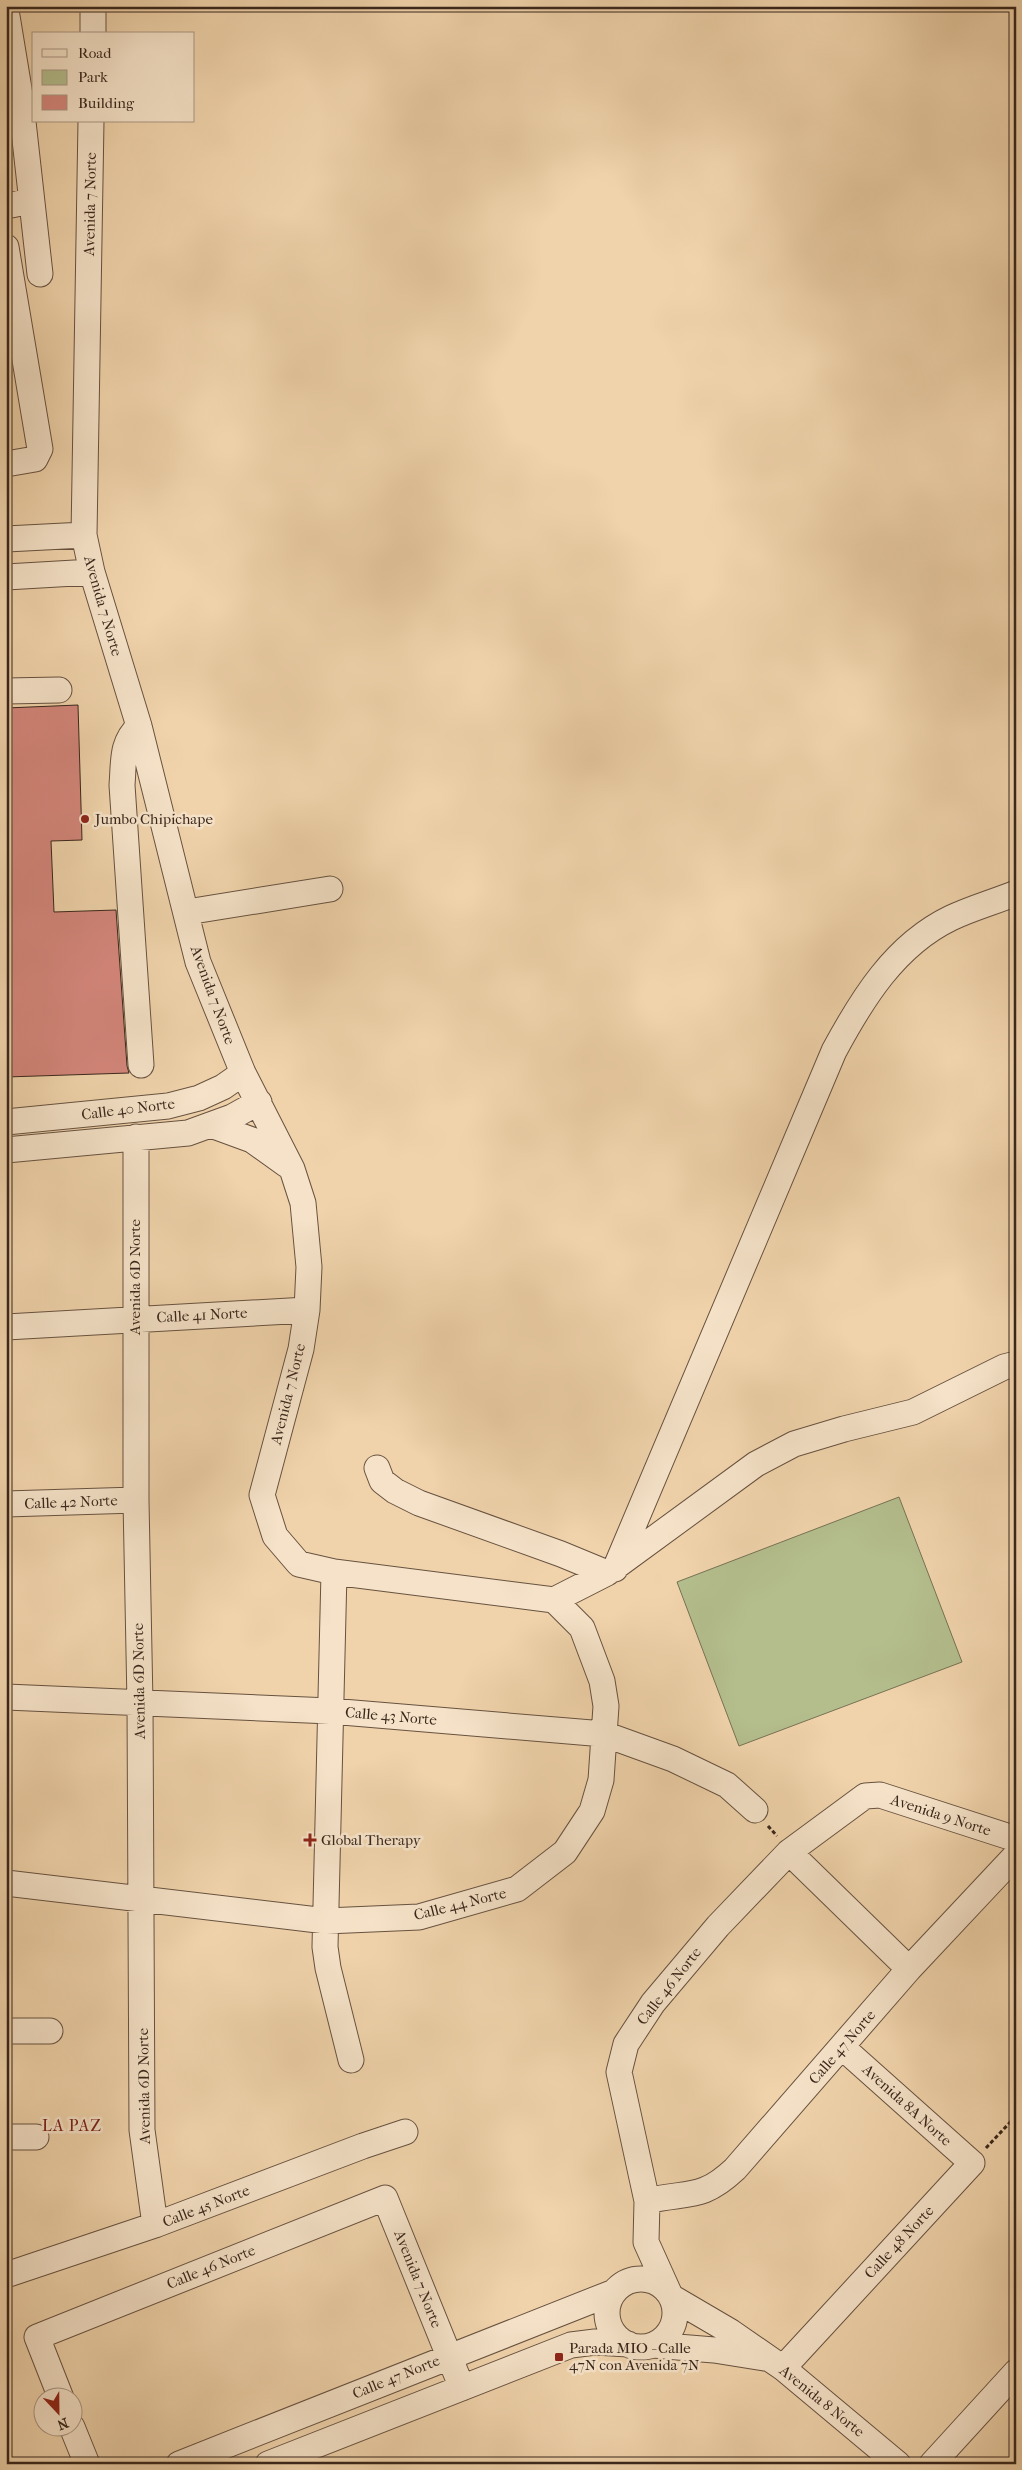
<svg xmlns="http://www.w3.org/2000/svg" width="1022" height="2470" viewBox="0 0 1022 2470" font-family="'IM FELL French Canon',serif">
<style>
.green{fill:#b4be8d;stroke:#767254}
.building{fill:#d4867b;stroke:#39271c}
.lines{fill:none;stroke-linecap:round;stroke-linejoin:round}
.minor-casing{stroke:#675240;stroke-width:27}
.path{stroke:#39271c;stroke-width:3;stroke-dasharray:4 2.5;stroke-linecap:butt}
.minor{stroke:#f5e2c8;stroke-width:25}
.poi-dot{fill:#8f2418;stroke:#f5e2c8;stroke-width:2}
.labels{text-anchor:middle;stroke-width:5;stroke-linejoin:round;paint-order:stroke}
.street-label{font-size:15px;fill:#39271c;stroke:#f5e2c8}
.poi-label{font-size:15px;fill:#39271c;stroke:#f5e2c8;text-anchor:start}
.neighbourhood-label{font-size:16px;letter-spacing:1px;fill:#7a1f14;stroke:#f5e2c8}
</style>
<rect width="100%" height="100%" fill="#f0d3ab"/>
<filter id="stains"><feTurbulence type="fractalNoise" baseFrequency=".004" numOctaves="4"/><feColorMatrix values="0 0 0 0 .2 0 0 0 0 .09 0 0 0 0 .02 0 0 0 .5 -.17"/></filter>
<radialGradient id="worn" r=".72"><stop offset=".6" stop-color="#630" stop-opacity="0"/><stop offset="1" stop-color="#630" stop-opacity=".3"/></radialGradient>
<path class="green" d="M899,1497L962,1662L739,1746L677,1582Z"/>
<path class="building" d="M78,705L82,840L51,841L54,912L116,910L127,1066L129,1073L6,1077V708Z"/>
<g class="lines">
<defs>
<path id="minor" d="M6,10L20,95L40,274
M93,34V6
M91,121L84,535L92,572L139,726L198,962L243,1073L292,1169L303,1203L309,1267L307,1310L301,1349L262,1495L275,1536L299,1564L334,1572L554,1600
M6,206L31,201
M6,247L40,449L35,459L6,464
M6,539L84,535
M6,577L92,572
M6,691L59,690
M139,726C121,743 124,761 122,785L141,1065
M187,912L330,889
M6,1122L168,1106L199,1098L223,1087L243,1073
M211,1125L252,1140L287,1165
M136,1137V1500L140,1703L142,2130L155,2225
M6,1150L188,1133L232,1117L259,1102
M6,1327L307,1310
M377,1468L382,1481L395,1491L419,1503L561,1554L607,1573
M6,1504L136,1500
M615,1569L834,1051C862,999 895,945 951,918C972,908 994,902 1016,893
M334,1572L325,1947L328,1968L351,2060
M554,1600L607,1573L756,1464L794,1444L844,1429L913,1412L1004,1367L1016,1364
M6,1697L330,1711L604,1734L673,1759L727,1785L755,1810
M789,1852L909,1969
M6,1883L326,1921L419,1917L517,1889L565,1852L592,1811L601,1780L606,1706L602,1681L582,1628L554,1600
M6,2031H50
M6,2137H36
M647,2201C688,2191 701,2201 735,2169L909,1969L1016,1855
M6,2275L155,2225L363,2146L405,2132
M607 2313a34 34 0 1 1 68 0a34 34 0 1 1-68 0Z
M669,2293L646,2242L647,2201L619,2072L626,2044L653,2003L718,1926L789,1852L865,1796L880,1795L1016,1839
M673,2298L731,2332L783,2368L898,2464
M653,2345L714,2350L764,2358
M783,2368L972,2163L843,2048
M61,2398L37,2337L385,2198L462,2388
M72,2427L87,2464
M179,2464L614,2292
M268,2464L571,2345L595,2342L628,2344
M932,2464L1016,2372"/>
</defs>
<use href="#minor" class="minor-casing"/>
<path class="path" d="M768,1826L777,1836
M986,2148L1016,2116"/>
<use href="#minor" class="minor"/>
</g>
<g class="poi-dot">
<circle cx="85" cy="819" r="5"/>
<path d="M307.5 1832.5h5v5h5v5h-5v5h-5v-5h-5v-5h5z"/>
<rect x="554" y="2352" width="10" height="10" rx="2.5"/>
</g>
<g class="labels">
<g class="street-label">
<text transform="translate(90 204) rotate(-89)" y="5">Avenida 7 Norte</text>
<text transform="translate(103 606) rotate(74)" y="5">Avenida 7 Norte</text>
<text transform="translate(213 995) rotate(70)" y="5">Avenida 7 Norte</text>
<text transform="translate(128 1109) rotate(-7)" y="5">Calle 40 Norte</text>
<text transform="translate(135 1277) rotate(-90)" y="5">Avenida 6D Norte</text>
<text transform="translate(202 1315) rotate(-3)" y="5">Calle 41 Norte</text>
<text transform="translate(288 1394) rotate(-76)" y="5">Avenida 7 Norte</text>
<text transform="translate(71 1502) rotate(-2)" y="5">Calle 42 Norte</text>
<text transform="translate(139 1681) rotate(-91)" y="5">Avenida 6D Norte</text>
<text transform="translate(391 1716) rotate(5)" y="5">Calle 43 Norte</text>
<text transform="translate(941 1815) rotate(18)" y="5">Avenida 9 Norte</text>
<text transform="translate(460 1904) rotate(-14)" y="5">Calle 44 Norte</text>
<text transform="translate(669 1986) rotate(-52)" y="5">Calle 46 Norte</text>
<text transform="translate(842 2047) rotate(-49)" y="5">Calle 47 Norte</text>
<text transform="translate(144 2086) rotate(-91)" y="5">Avenida 6D Norte</text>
<text transform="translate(907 2105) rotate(42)" y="5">Avenida 8A Norte</text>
<text transform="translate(206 2206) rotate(-21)" y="5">Calle 45 Norte</text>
<text transform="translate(899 2242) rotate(-47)" y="5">Calle 48 Norte</text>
<text transform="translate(211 2267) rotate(-22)" y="5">Calle 46 Norte</text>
<text transform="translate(418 2279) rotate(68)" y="5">Avenida 7 Norte</text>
<text transform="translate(396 2377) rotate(-22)" y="5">Calle 47 Norte</text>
<text transform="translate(822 2401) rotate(39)" y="5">Avenida 8 Norte</text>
</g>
<g class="poi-label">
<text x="95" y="824">Jumbo Chipichape</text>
<text x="321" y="1845">Global Therapy</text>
<text x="569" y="2353">Parada MIO - Calle<tspan x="569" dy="17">47N con Avenida 7N</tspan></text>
</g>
<g class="neighbourhood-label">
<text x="72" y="2131">LA PAZ</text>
</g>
</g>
<rect width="1022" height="2470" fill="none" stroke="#f0d3ab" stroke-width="25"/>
<rect x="8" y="8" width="1007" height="2455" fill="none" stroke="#39271c" stroke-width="2.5"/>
<rect x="12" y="12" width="997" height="2445" fill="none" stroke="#39271c"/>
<rect x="32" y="32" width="162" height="90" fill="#f5e2c8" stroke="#aa9783"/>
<rect x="42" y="49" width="25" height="8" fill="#f5e2c8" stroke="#aa9783"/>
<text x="78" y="58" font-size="15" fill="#39271c">Road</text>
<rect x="42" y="70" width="25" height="15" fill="#b4be8d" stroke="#aa9783"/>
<text x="78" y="82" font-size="15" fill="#39271c">Park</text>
<rect x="42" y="95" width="25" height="15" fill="#d4867b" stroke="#aa9783"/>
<text x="78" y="108" font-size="15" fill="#39271c">Building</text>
<g transform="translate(58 2412) rotate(158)"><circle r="24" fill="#f5e2c8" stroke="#aa9783"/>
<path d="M0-4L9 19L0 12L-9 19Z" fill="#8f2418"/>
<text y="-8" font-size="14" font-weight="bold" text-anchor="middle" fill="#39271c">N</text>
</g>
<rect width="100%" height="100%" filter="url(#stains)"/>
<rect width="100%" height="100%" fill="url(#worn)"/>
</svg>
